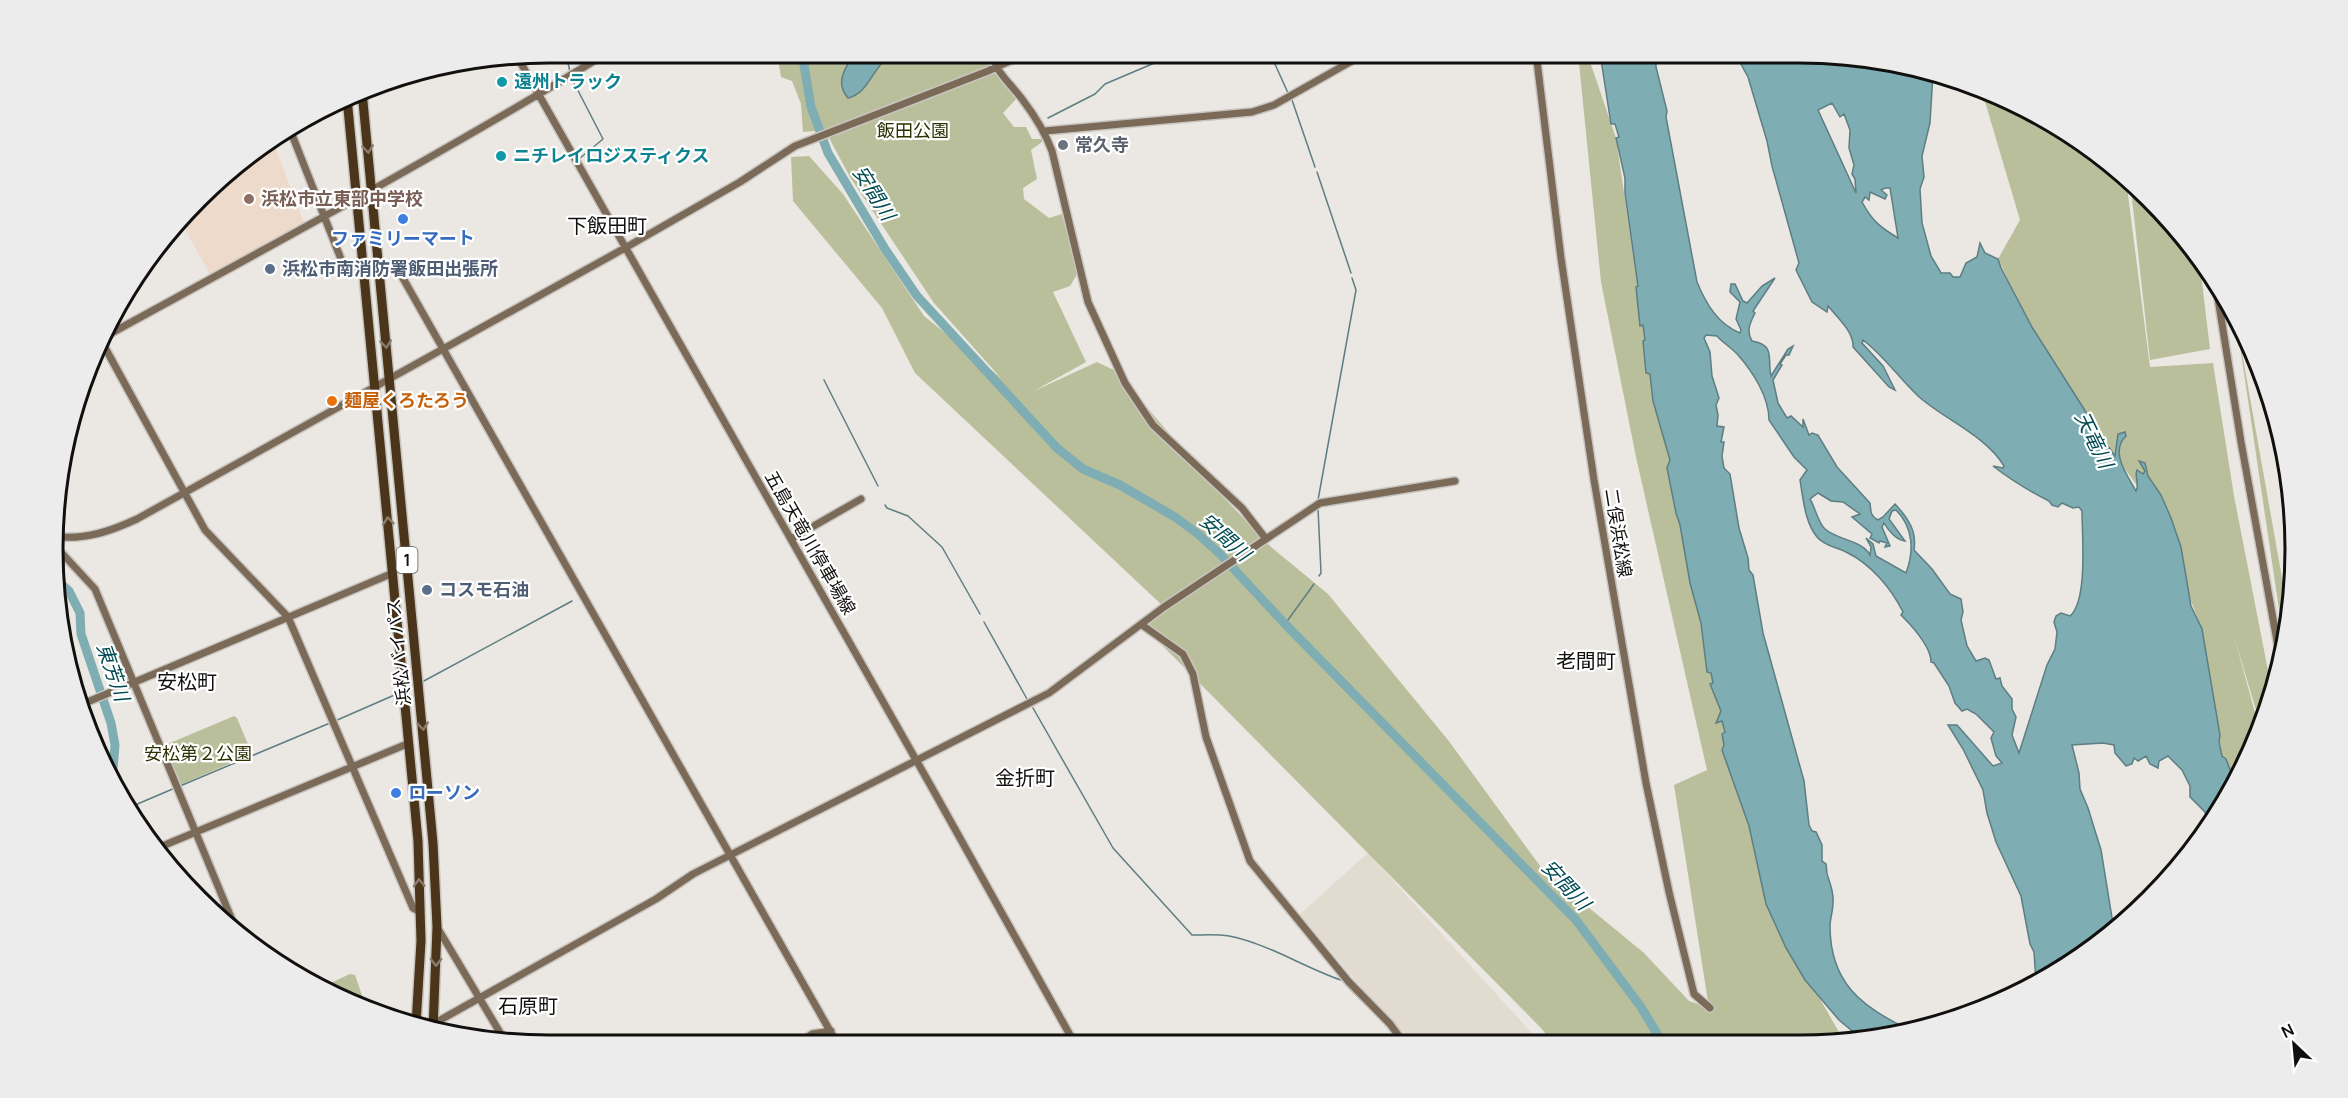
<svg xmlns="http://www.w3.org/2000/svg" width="2348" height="1098" viewBox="0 0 2348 1098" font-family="Manrope,'Noto Sans JP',sans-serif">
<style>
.built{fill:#e2dbcf}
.education{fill:#eedacb}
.green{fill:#babf9b}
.water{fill:#7eadb3;stroke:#5d7e82;stroke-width:1.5;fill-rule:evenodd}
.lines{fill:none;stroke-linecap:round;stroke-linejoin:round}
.stream{stroke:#5d7e82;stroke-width:1.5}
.river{stroke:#7eadb3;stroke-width:9}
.secondary-casing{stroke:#c8c5c0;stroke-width:10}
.highway-casing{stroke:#c8c5c0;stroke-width:12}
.secondary{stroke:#7a6a57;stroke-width:7}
.highway{stroke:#4a351a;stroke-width:9}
.oneway{stroke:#897c6a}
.culture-dot{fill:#0f9aa8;stroke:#fff;stroke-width:2}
.worship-dot{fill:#6b7280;stroke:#fff;stroke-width:2}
.education-dot{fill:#8d6e63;stroke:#fff;stroke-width:2}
.shop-dot{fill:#3f7fe0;stroke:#fff;stroke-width:2}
.service-dot{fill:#5c6f8a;stroke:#fff;stroke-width:2}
.food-dot{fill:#e8710a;stroke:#fff;stroke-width:2}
.labels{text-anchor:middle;stroke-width:4.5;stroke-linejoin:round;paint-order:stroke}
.shield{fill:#fff;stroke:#585857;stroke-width:1.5}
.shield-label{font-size:16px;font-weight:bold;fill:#11100f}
.culture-label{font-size:18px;font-weight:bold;fill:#0d838f;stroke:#fff;text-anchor:start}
.park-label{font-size:18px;fill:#2d3102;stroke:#fff}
.worship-label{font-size:18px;font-weight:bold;fill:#5b616d;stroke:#fff;text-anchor:start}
.education-label{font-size:18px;font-weight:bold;fill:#785e54;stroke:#fff;text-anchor:start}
.shop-label{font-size:18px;font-weight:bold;fill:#366cbe;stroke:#fff}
.service-label{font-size:18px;font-weight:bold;fill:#4e5e75;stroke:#fff;text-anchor:start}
.food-label{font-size:18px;font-weight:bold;fill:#c56008;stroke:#fff;text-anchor:start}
.street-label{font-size:18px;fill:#11100f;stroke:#fff}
.water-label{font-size:20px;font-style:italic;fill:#004b52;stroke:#fff}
.neighbourhood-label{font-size:20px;fill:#11100f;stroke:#fff}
.rim{fill:none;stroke:#11100f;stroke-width:3}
</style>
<rect width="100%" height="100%" fill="#ebe7e2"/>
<path class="built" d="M1368,853L1540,1042L1408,1043L1300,914Z"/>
<path class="education" d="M272,139L304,223L211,276L182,224L222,175Z"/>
<path class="green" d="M777,53H986L991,73L995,71L1017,98L1003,113L1014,127H1026L1032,139H1042V142L1031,150L1037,179L1023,188L1024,199L1049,218L1062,214L1078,273L1070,286L1053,292L1086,362L1034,391L1097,362L1116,371L1225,499L1271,547L1328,594L1448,740L1543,870L1644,953L1689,1001L1709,1008L1674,785L1707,770L1636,457L1601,282L1578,53H1587L1616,138L1633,254L1766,904L1844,1041L1552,1042L1541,1028L1142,625L1164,607L915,373L882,308L793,201L791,157L809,156L843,194L924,316L1000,377L934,303L850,177L828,136L815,131L803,132L801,104L792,81L781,77Z
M1981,88L2075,136L2126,179L2151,375L2150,367L2213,363L2234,496L2272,691L2261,727L2234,636L2260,731L2235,778L2222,756L2200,625L2190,598L2175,530L2138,487L2097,431L2022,309L1998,259L2020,220Z
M2130,181L2150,198L2199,257L2210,349L2150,360Z
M2236,319L2289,617L2285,650Z
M234,716L237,718L252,754L180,785L177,783L163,746Z
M350,974L355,975L362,995L361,998L350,1002L324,986Z"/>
<path class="water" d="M1600,53H1656V67L1667,111L1666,117L1697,282C1706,304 1718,324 1740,333L1741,330L1736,319L1740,302L1730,292L1731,284H1735L1743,301L1747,303L1762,286L1775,278L1753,311L1755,313C1750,323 1746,331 1752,341C1776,345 1767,359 1771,376L1788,349L1793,346L1789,355H1786L1780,364L1782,365L1773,380L1778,403L1787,418L1791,416L1803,427V419L1809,435L1812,433L1818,435L1837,467L1870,503C1871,511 1870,516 1878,520L1883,517L1895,504C1908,518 1917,531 1914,550L1932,569L1950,594L1961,599L1963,612L1961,620L1967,646L1976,661L1985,658L1989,660L1996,679L2000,678L2002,686L2012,699V709L2016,717L2012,735L2019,753L2047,665L2055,649L2057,632L2054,622L2056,616L2061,613L2070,616C2088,601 2082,535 2082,511L2079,507L2073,508L2062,503L2058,507L2052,505L2049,501C2029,491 2011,480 1993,466L2003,468L2004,466C1985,435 1945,420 1918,396C1899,378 1884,356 1863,340L1862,343L1883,366L1895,390L1889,387L1853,347C1854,332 1837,317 1828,306L1827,312L1812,302L1796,270L1799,263L1772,166L1767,141L1748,77L1737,57L1738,53H1799L1896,62L1933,73L1930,123L1922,156L1924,177L1920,189L1922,223L1931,256L1941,273H1950L1953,277H1960L1966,263L1977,257L1980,243L1985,253L1998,259L2001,268L2032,327L2103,439L2115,456L2118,434L2125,432L2126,436C2109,452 2128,476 2136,491C2140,485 2134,477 2137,470L2143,474L2145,471L2139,461L2145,463L2148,476L2161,495L2171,518L2181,547L2191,606L2202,629L2220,735L2219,742L2222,756L2226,759L2234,780L2208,825L2205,812L2190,797V786L2182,770L2168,756L2159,761L2158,768L2150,764L2146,756L2138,761L2134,758L2132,764L2126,766L2115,753L2114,745L2103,743L2072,745L2079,773L2080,789L2088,808L2101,850L2114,930L2102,943L2036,981L2034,952L2030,944L2021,896L1996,842L1987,813L1983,790L1963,749L1948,725H1957L1993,766L2002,763L1996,756L1991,738L1994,732L1976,714L1967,709L1962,711L1955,703L1949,686L1934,663L1931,662C1931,646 1912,626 1901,615L1903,612C1891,588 1871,564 1846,552C1837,547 1824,546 1817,537C1805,523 1803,498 1800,480L1807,470L1794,457L1769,420C1769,397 1753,372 1738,355C1732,348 1723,343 1717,336L1706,335L1704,338L1710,352L1712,376L1719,398L1716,405L1718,415L1717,426L1724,427L1721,442H1724L1722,456L1724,468L1730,474L1739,528L1748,558L1749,570L1753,575L1763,633L1804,781L1809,825L1812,831L1816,832L1822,845V861L1826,864C1827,868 1826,873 1828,877C1831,886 1834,893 1833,903C1833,911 1830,919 1830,926C1830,982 1861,1007 1908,1029L1864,1041L1839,1020L1805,980L1786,948L1766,904L1749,826L1722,750L1724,745L1722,734L1725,732L1722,721L1716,723L1721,711L1710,684L1713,683L1711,673L1707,672L1701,623L1690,583L1680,525L1676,513L1667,468L1670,460L1653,401L1650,374L1646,373L1643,341L1645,340L1643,325L1640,326L1636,287L1638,286L1625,193V178L1616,138L1619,137L1615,124H1611ZM1832,103L1840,117L1844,114L1850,130L1849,148L1854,165L1852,174L1855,179L1856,193L1818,110ZM1885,188H1890L1898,238C1880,227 1873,222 1862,202L1865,197L1869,200L1870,192L1885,199L1887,195L1881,190ZM1818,493L1831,501L1843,502L1860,514L1852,517L1872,534L1870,538L1879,543L1880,541L1887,543L1885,547L1890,546L1882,527L1884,523C1888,530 1896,540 1905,541L1889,519L1892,511L1896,510C1914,528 1914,552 1906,573L1876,556L1873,544L1866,538L1871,547L1870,555C1862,540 1837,540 1825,529C1818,523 1815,507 1810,499Z
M882,56L883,62C871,74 866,94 848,98C836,84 843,72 851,58L863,60Z"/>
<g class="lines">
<path class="stream" d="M566,53L570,72
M1270,53L1288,93
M882,56L885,53
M571,77L603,139L579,159
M1292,100L1315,167
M1048,118L1095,94L1105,84L1178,53
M1317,172L1351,273
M824,380L878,486
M1318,500L1356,290L1352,278
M885,505L887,508L908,516L942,547L980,614
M1318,508L1321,573L1319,576
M984,622L1027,699
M1285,624L1314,584
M422,682L572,601
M1033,708L1113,848L1192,935C1204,935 1217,934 1229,936C1269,944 1303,967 1341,980
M335,721L399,693
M180,786L330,723
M128,808L175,788
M1346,985L1388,1027L1399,1043
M1360,1036L1365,1043"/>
<path class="river" d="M802,53L811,107L828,153L885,249L917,296L1057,448L1083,469L1120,485L1175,517L1198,534L1220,554L1285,624L1576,920L1641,1007L1662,1042
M58,581L69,591L80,613L81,634L111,723L115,745L112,782"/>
<defs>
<path id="secondary" d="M992,53C995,72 1011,84 1022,99C1035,116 1045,132 1052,151L1088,302L1125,383L1153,425L1242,508L1266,539
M1536,53L1561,258L1594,480L1646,783L1669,892L1694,994L1710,1008
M518,58L932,788L1075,1044
M289,127L341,259C352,275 375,265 391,265L400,273L838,1045
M1045,131L1252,112L1274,105L1366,53
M2215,280L2241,442L2281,663
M106,336C274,244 444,153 607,53
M103,344L205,530L288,617L413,908L420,912
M59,537C88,539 111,531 137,519L625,248L740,182L795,146L988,71L1027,53
M791,539L861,499
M59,550L95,589L237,932
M1142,625L1183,654L1193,674L1206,737L1250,861L1348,981L1390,1024L1404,1043
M78,706L393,573
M160,847L407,744
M437,927L505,1041
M426,1028L656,899L693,874L1049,693L1164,607L1320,503L1455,481
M797,1045L812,1034L831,1031"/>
<path id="highway" d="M362,91L433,843L437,927L433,1030
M347,98L418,841L421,941L416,1025"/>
</defs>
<use href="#secondary" class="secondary-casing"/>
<use href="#highway" class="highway-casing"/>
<use href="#secondary" class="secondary"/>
<use href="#highway" class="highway"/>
</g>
<defs><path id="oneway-chevron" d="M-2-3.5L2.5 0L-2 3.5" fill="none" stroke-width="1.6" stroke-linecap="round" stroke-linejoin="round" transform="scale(1.5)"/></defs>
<g class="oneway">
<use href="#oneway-chevron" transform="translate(368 149) rotate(84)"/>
<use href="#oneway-chevron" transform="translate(386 344) rotate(84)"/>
<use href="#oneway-chevron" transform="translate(388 521) rotate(-96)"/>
<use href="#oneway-chevron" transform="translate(423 726) rotate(84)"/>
<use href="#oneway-chevron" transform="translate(419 883) rotate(-92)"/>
<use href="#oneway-chevron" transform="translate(436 962) rotate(91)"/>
</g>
<g class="culture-dot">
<circle cx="502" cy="82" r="6"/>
<circle cx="501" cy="156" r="6"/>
</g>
<circle class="worship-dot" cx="1063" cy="145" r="6"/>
<circle class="education-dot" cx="249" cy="199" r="6"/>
<g class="shop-dot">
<circle cx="403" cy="219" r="6"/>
<circle cx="396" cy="793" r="6"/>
</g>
<g class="service-dot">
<circle cx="270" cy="269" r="6"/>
<circle cx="427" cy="590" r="6"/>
</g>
<circle class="food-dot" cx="332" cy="401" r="6"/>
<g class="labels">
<rect class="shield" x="396.5" y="547" width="21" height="26" rx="4.5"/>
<g class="shield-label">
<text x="407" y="566">1</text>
</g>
<g class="culture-label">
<text x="514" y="88">遠州トラック</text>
<text x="513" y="162">ニチレイロジスティクス</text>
</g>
<g class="park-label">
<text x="913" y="137">飯田公園</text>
<text x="198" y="760">安松第２公園</text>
</g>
<g class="worship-label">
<text x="1075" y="151">常久寺</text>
</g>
<g class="education-label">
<text x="261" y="205">浜松市立東部中学校</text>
</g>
<g class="shop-label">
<text x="403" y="245">ファミリーマート</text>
<text x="408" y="799" text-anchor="start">ローソン</text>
</g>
<g class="service-label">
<text x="282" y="275">浜松市南消防署飯田出張所</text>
<text x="439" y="596">コスモ石油</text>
</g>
<g class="food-label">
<text x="344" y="407">麺屋くろたろう</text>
</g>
<g class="street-label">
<text transform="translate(1618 533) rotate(81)" y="6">二俣浜松線</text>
<text transform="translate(810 543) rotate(60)" y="6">五島天竜川停車場線</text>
<text transform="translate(399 652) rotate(-96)" y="6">浜松バイパス</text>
</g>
<g class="water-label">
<text transform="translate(874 193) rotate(58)" y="7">安間川</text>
<text transform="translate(2094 440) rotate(64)" y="7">天竜川</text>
<text transform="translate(1225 537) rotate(42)" y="7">安間川</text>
<text transform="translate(113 672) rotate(71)" y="7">東芳川</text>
<text transform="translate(1566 885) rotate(47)" y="7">安間川</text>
</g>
<g class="neighbourhood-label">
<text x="607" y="233">下飯田町</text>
<text x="1586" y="668">老間町</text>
<text x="187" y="689">安松町</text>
<text x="1025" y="785">金折町</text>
<text x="528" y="1013">石原町</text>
</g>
</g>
<path d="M0 0H2348V1098H0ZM549 63H1799A486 486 0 0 1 2285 549V549A486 486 0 0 1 1799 1035H549A486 486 0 0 1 63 549V549A486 486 0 0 1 549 63Z" fill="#ececec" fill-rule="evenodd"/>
<path class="rim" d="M549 63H1799A486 486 0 0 1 2285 549V549A486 486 0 0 1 1799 1035H549A486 486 0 0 1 63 549V549A486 486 0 0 1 549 63Z"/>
<g transform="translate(2294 1044) rotate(334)" stroke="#ffffff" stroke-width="4.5" paint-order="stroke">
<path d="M0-4.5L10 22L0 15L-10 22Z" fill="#11100f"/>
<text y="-9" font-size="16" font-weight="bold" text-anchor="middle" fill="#11100f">N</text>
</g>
</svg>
